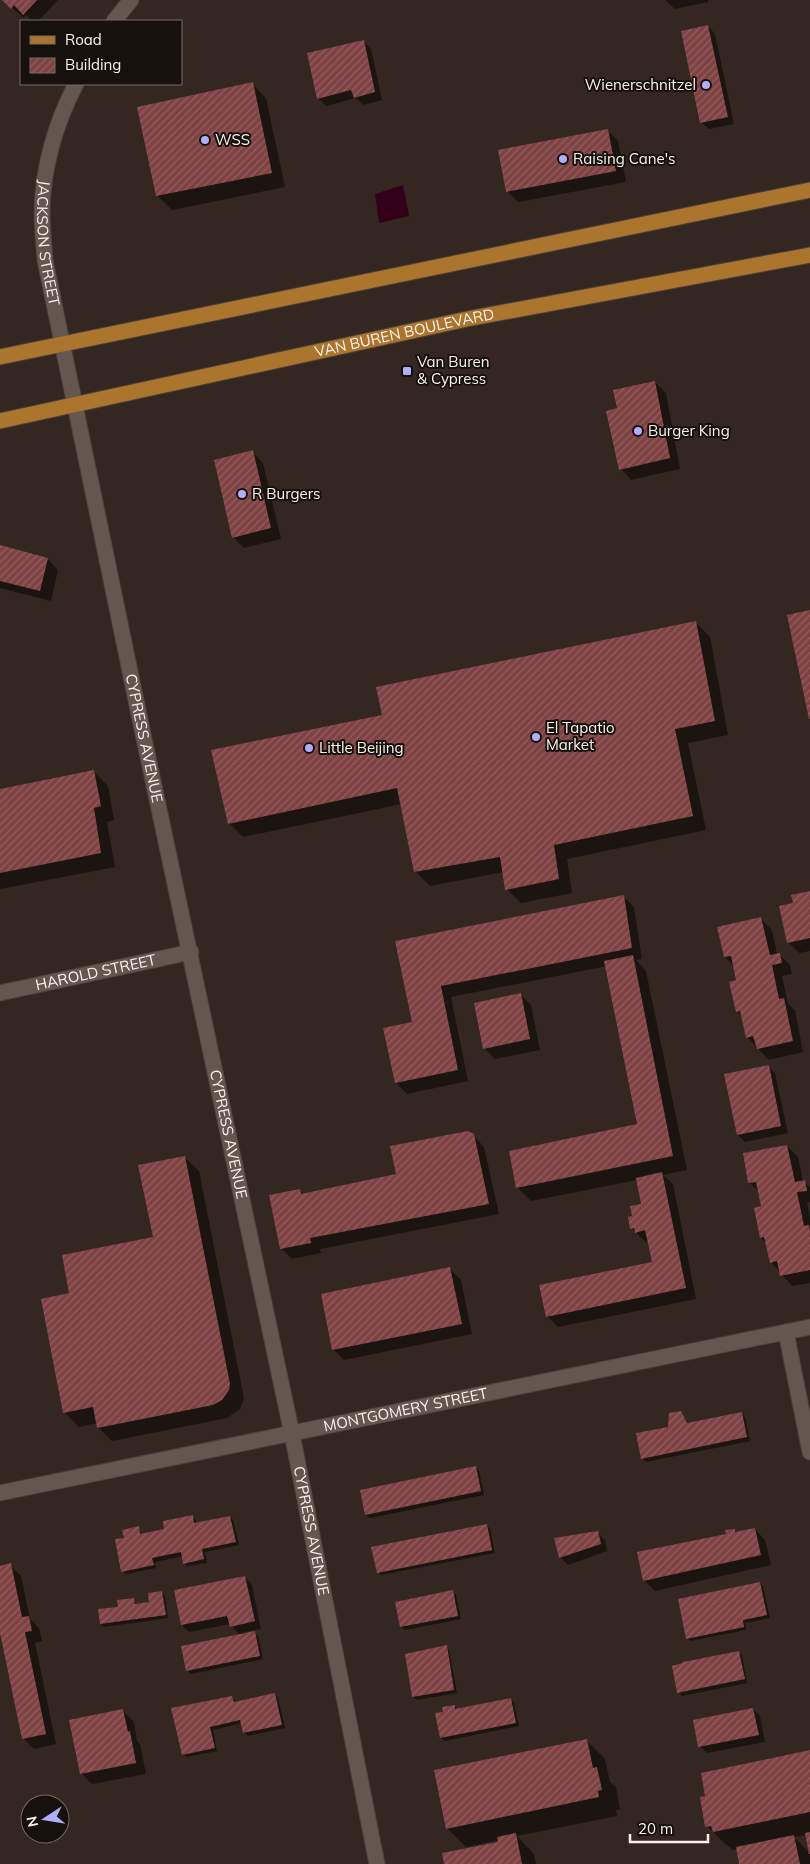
<svg xmlns="http://www.w3.org/2000/svg" width="810" height="1864" viewBox="0 0 810 1864" font-family="Mulish,sans-serif">
<style>
.water{fill:#320018}
.shadow{fill:#0007}
.building{fill:url(#building-hatch)}
.lines{fill:none;stroke-linecap:round;stroke-linejoin:round}
.street-casing{stroke:#4c413c;stroke-width:17}
.secondary-casing{stroke:#4c413c;stroke-width:17}
.primary-casing{stroke:#4c413c;stroke-width:17}
.street{stroke:#655650;stroke-width:15}
.secondary{stroke:#655650;stroke-width:15}
.primary{stroke:#ab752d;stroke-width:15}
.poi-dot{fill:#b0aefa;stroke:#17110e;stroke-width:2}
.labels{text-anchor:middle;stroke-width:4;stroke-linejoin:round;paint-order:stroke}
.poi-label{font-size:15px;fill:#fbf2ee;stroke:#17110e;text-anchor:start}
.street-label{font-size:15px;fill:#fbf2ee;stroke:#17110e}
</style>
<defs>
<pattern id="building-hatch" width="6" height="6" patternUnits="userSpaceOnUse" patternTransform="scale(1.25)"><rect width="6" height="6" fill="#7f4243"/><path d="M-1 1l2-2M0 6l6-6M5 7l2-2" fill="none" stroke="#925e5e"/></pattern>
</defs>
<rect width="100%" height="100%" fill="#342621"/>
<path class="water" d="M403,185L409,216L379,223L375,194Z"/>
<path class="shadow" d="M4,0H58L38,21H32L26,15L23,18Z
M665,0H708V2L675,9Z
M708,26L715,34L734,124L709,129L701,122Z
M364,42L371,49L382,100L363,105L356,98L326,106L318,98Z
M252,84L266,98L285,187L172,210L158,196L139,108Z
M607,130L618,141L626,182L518,202L507,191Z
M655,382L666,393L680,469L631,480L621,469L618,408Z
M252,452L263,463L281,539L244,548L233,537Z
M0,546L48,559L58,570L51,601L0,588Z
M696,623L710,637L728,735L688,743L706,830L567,859L572,893L521,903L507,889L504,872L430,886L416,872L402,804L243,837L229,823L384,716Z
M94,772L108,786L114,820L107,822L115,867L0,889V791Z
M810,893V951L799,953L788,942L794,904Z
M623,896L634,907L642,959L636,960L646,971L687,1170L663,1175L673,1184L696,1299L558,1327L547,1316L654,1263L649,1242L647,1243L631,1228L634,1217L642,1205L637,1180L531,1201L517,1187L639,1125L607,966L451,997L468,1081L407,1094L396,1083L413,1023L397,942Z
M761,919L772,930L777,954H779L790,965L792,974L782,976L788,1004L795,1010L803,1052L769,1060L747,1037L743,1018L737,1011V981L734,966L725,957Z
M520,994L531,1005L540,1050L495,1059L484,1048Z
M768,1066L775,1073L788,1133L745,1142L738,1135Z
M473,1135L484,1147L499,1214L320,1249L321,1253L292,1259L281,1248L300,1191L304,1195L398,1175Z
M787,1146L798,1157L803,1181L810,1187V1202L807,1203L810,1217V1283L792,1286L771,1262L767,1244L761,1238L755,1209L763,1207L760,1193L750,1183Z
M184,1157L199,1171L244,1398L240,1409L227,1418L112,1441L98,1427L97,1423L79,1427L65,1413L42,1300L71,1294L154,1238Z
M450,1269L461,1280L472,1334L344,1360L333,1349Z
M680,1413L688,1424L742,1413L745,1417L750,1441L646,1462L642,1458L670,1428Z
M476,1467L479,1471L484,1495L370,1518L366,1515L362,1491Z
M192,1516L196,1520V1524L230,1517L233,1520L239,1545L205,1552L207,1563L187,1566L184,1563L183,1556L155,1562L156,1568L126,1574L123,1571L125,1539L138,1528L142,1535L165,1530Z
M487,1525L490,1529L495,1553L381,1575L378,1572Z
M755,1529L765,1540L771,1565L655,1591L644,1580L728,1535L734,1530L737,1533Z
M598,1533L605,1540L607,1551L568,1565L561,1558L555,1539Z
M10,1565L21,1576L30,1619L39,1628L42,1641L35,1643L56,1744L34,1749L23,1738L0,1626V1567Z
M245,1577L252,1585L261,1629L244,1632V1635L254,1633L258,1636L263,1659L191,1674L187,1670L240,1635L230,1624L189,1632L182,1625L175,1591Z
M760,1583L763,1587L770,1618L745,1623L746,1630L690,1641L687,1638Z
M162,1592L165,1596L168,1618L104,1627L101,1624L119,1608L134,1600L137,1605L151,1603Z
M452,1592L456,1595L461,1619L405,1630L401,1627Z
M446,1647L449,1650L457,1693L417,1700L413,1697L406,1655Z
M738,1652L742,1655L747,1683L682,1696L679,1692Z
M275,1694L278,1698L285,1728L248,1736L244,1732L242,1723L213,1730L217,1751L187,1757L183,1754L232,1697L236,1702Z
M511,1699L514,1703L519,1726L445,1741L441,1738L437,1714L445,1713L454,1706L458,1710Z
M753,1709L760,1716L765,1742L707,1753L700,1746Z
M123,1711L134,1722L137,1741L140,1744L146,1774L92,1784L81,1773Z
M586,1740L605,1759L610,1782L616,1787L620,1809L616,1810L617,1816L517,1836L534,1854L536,1864H446L499,1843V1840L466,1847L447,1828Z
M810,1752V1852L807,1835L794,1837L810,1853V1864H740L737,1849L733,1850L727,1845H726L707,1826Z"/>
<path class="building" d="M2,0H37L23,15L14,5L11,9Z
M708,25L728,117L700,123L681,31Z
M364,40L375,92L354,98L351,90L317,99L307,53Z
M253,82L272,173L156,196L137,107Z
M608,129L616,171L506,192L498,150Z
M655,381L670,458L619,470L606,411L617,408L613,390Z
M253,450L271,528L232,538L214,460Z
M0,545L48,558L40,591L0,581Z
M810,610V719H809L787,615Z
M696,621L715,721L675,729L693,816L554,845L559,879L505,890L500,857L414,872L397,788L228,824L211,750L382,715L376,687Z
M94,770L101,806L94,808L101,853L0,873V789Z
M810,891V938L787,943L779,906L793,903L791,895Z
M624,895L632,948L441,986L458,1070L395,1083L383,1028L412,1022L395,941Z
M761,917L770,955L780,953L782,963L772,965L779,999L784,998L793,1041L757,1049L753,1036L746,1038L740,1011L736,1012L729,982L736,980L731,956L724,957L717,927Z
M633,955L673,1156L516,1188L509,1151L637,1124L604,961Z
M521,993L530,1039L483,1049L474,1003Z
M769,1065L781,1126L737,1135L724,1074Z
M468,1131L474,1134L489,1204L310,1238L311,1243L280,1249L269,1195L300,1189L301,1194L396,1174L390,1146Z
M787,1145L795,1182L805,1180L807,1191L797,1192L804,1226L809,1225L810,1231V1270L780,1276L777,1261L770,1263L764,1237L760,1238L754,1208L761,1206L756,1182L748,1183L743,1153Z
M185,1156L230,1384L229,1390L222,1400L213,1405L97,1428L93,1407L63,1413L41,1299L69,1293L62,1255L153,1237L138,1165Z
M662,1172L686,1288L546,1317L539,1285L652,1262L645,1230L635,1233L634,1228L630,1229L628,1217L632,1216L630,1206L641,1204L636,1178Z
M450,1267L462,1324L332,1350L321,1294Z
M681,1411L687,1423L742,1412L747,1437L641,1459L636,1433L668,1427L669,1413Z
M476,1466L481,1491L365,1515L360,1490Z
M193,1515L194,1523L230,1516L236,1542L202,1549L204,1559L183,1564L181,1552L152,1558L154,1565L121,1572L115,1539L124,1538L122,1530L139,1526L140,1534L164,1529L163,1521Z
M487,1524L492,1550L377,1573L371,1547Z
M755,1528L761,1555L643,1581L637,1552L726,1534L725,1530L735,1529V1532Z
M598,1531L601,1544L559,1558L554,1538Z
M11,1563L22,1617L29,1616L32,1631L25,1632L46,1734L22,1739L0,1633V1566Z
M245,1576L255,1621L230,1627L227,1616L181,1625L174,1590Z
M760,1582L767,1615L743,1620L744,1627L686,1639L678,1599Z
M453,1590L458,1616L400,1627L395,1602Z
M162,1591L166,1615L100,1624L98,1609L118,1607L117,1600L134,1598L135,1604L149,1602L148,1593Z
M255,1631L260,1656L186,1671L181,1646Z
M447,1645L454,1690L412,1697L405,1654Z
M739,1651L745,1679L677,1693L672,1666L683,1663V1662Z
M275,1693L282,1725L243,1733L240,1720L210,1727L215,1748L182,1755L171,1708L232,1696L234,1702Z
M511,1698L516,1723L440,1738L435,1713L443,1712L442,1707L455,1705V1709Z
M753,1708L759,1735L698,1747L693,1720Z
M123,1709L128,1732L130,1731L136,1763L80,1774L69,1720Z
M587,1739L593,1768L597,1767L602,1790L598,1791L599,1797L446,1829L434,1770Z
M810,1750V1812L713,1832L711,1826L705,1827L700,1797L705,1796L701,1773Z
M810,1832V1854H809L805,1833Z
M516,1833L522,1864H444L442,1853L498,1842L497,1837Z
M794,1835L800,1864H739L736,1847Z"/>
<g class="lines">
<defs>
<g id="street">
<path id="s1" d="M0,993L191,952"/>
<path d="M786,1332L810,1452"/>
<path id="s2" d="M0,1493L810,1327"/>
</g>
<g id="secondary">
<path d="M114,21L131,0"/>
<path id="s3" d="M76,84C56,122 42,169 42,213C42,229 44,244 45,260L139,715L292,1434L377,1864"/>
</g>
<g id="primary">
<path d="M0,357L810,190"/>
<path id="s4" d="M0,421L467,319L810,255"/>
</g>
</defs>
<use href="#street" class="street-casing"/>
<use href="#secondary" class="secondary-casing"/>
<use href="#primary" class="primary-casing"/>
<use href="#street" class="street"/>
<use href="#secondary" class="secondary"/>
<use href="#primary" class="primary"/>
</g>
<g class="poi-dot">
<circle cx="706" cy="85" r="5"/>
<circle cx="205" cy="140" r="5"/>
<circle cx="563" cy="159" r="5"/>
<rect x="402" y="366" width="10" height="10" rx="2.5"/>
<circle cx="638" cy="431" r="5"/>
<circle cx="242" cy="494" r="5"/>
<circle cx="536" cy="737" r="5"/>
<circle cx="309" cy="748" r="5"/>
</g>
<g class="labels">
<g class="poi-label">
<text x="696" y="90" text-anchor="end">Wienerschnitzel</text>
<text x="215" y="145">WSS</text>
<text x="573" y="164">Raising Cane's</text>
<text x="417" y="367">Van Buren<tspan x="417" dy="17">&amp; Cypress</tspan></text>
<text x="648" y="436">Burger King</text>
<text x="252" y="499">R Burgers</text>
<text x="546" y="733">El Tapatio<tspan x="546" dy="17">Market</tspan></text>
<text x="319" y="753">Little Beijing</text>
</g>
<g class="street-label">
<text dy="5" stroke="none"><textPath href="#s3" startOffset="165">JACKSON STREET</textPath></text>
<text dy="5" stroke="none"><textPath href="#s4" startOffset="414">VAN BUREN BOULEVARD</textPath></text>
<text dy="5" stroke="none"><textPath href="#s3" startOffset="670">CYPRESS AVENUE</textPath></text>
<text dy="5" stroke="none"><textPath href="#s1" startOffset="98">HAROLD STREET</textPath></text>
<text dy="5" stroke="none"><textPath href="#s3" startOffset="1075">CYPRESS AVENUE</textPath></text>
<text dy="5" stroke="none"><textPath href="#s2" startOffset="414">MONTGOMERY STREET</textPath></text>
<text dy="5" stroke="none"><textPath href="#s3" startOffset="1480">CYPRESS AVENUE</textPath></text>
</g>
</g>
<rect x="20" y="20" width="162" height="65" fill="#17110e" stroke="#726b68"/>
<rect x="30" y="36" width="25" height="8" fill="#ab752d" stroke="#726b68"/>
<text x="65" y="45" font-size="15" fill="#fbf2ee">Road</text>
<rect x="30" y="58" width="25" height="15" fill="url(#building-hatch)" stroke="#726b68"/>
<text x="65" y="70" font-size="15" fill="#fbf2ee">Building</text>
<g transform="translate(45 1819) rotate(258)"><circle r="24" fill="#17110e" stroke="#726b68"/>
<path d="M0-4L9 19L0 12L-9 19Z" fill="#b0aefa"/>
<text y="-8" font-size="14" font-weight="bold" text-anchor="middle" fill="#fbf2ee">N</text>
</g>
<path d="M630 1834v8h78v-8" fill="none" stroke="#fbf2ee" stroke-width="2.5"/>
<text x="638" y="1834" font-size="15" fill="#fbf2ee" stroke="#17110e" stroke-width="4" paint-order="stroke">20 m</text>
</svg>
